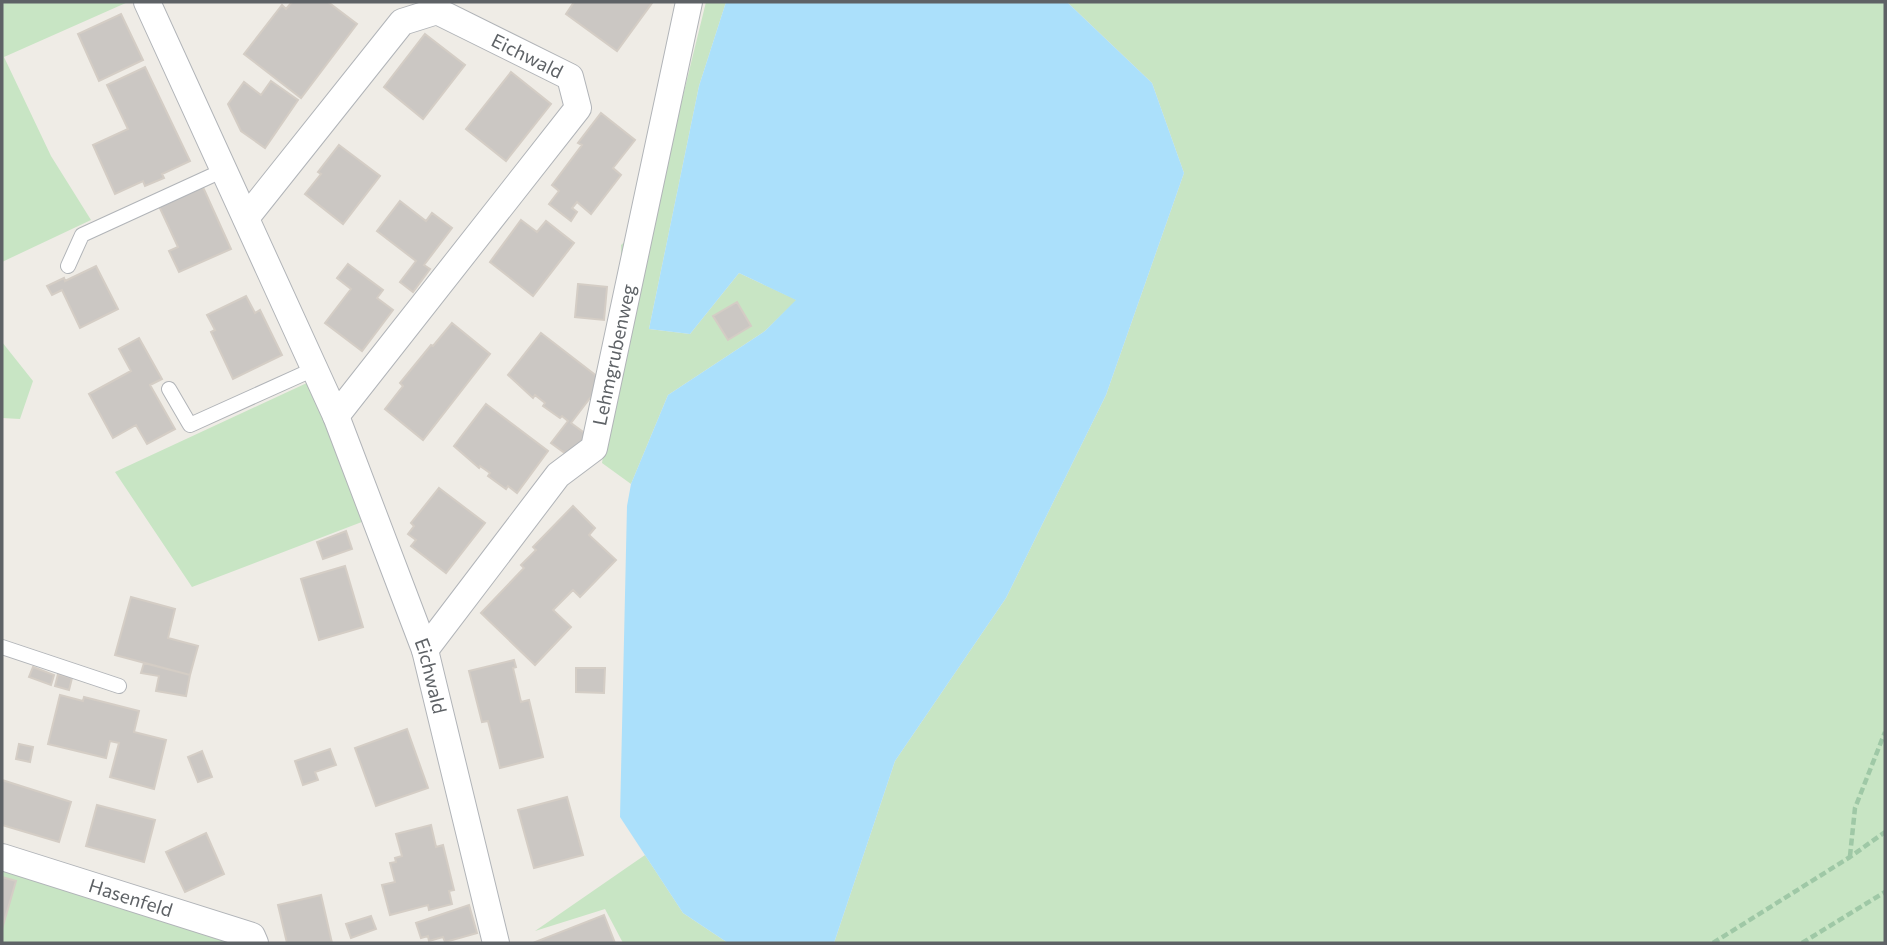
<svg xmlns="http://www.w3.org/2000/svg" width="1887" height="945" viewBox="0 0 1887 945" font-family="Commissioner,sans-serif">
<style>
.green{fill:#c8e5c4}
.water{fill:#abe0fb}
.building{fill:#cbc7c3;stroke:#d4cdc5;stroke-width:2}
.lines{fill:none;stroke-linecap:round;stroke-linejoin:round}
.lane-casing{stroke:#b1b4b8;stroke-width:16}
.street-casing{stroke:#b1b4b8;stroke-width:28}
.path{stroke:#9fc8a6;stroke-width:4.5;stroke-dasharray:7 3.5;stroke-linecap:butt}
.lane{stroke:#fff;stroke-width:14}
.street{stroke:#fff;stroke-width:26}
.labels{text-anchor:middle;stroke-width:5;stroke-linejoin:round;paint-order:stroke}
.street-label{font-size:19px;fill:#5e6266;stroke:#fff}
</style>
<rect width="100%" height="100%" fill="#efece6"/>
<path class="green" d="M2,2H128L4,57L51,156L91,220L2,262Z
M706,2H726L699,86L649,329L690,334L739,273L797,300L765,331L668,395L631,484L602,463L622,341L621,245L653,218Z
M1067,2H1885V943H834L895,761L1006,598L1106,395L1184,173L1152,83Z
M2,342L33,381L20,419L2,418Z
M309,382L367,520L192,587L115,472Z
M645,855L683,913L728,943H623L605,909L535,931Z
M2,871L228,937L234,943H2Z"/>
<path class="water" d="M726,2H1067L1152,83L1184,173L1106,395L1006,598L895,761L834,943H728L683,913L620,817L627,506L631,484L668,395L765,331L796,300L739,273L690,334L649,329L699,86Z"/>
<path class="building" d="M292,2H328L357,24L301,98L244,54L282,5L286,9Z
M574,2H651L652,3L617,51L566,14Z
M121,14L143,60L99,81L78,34Z
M425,34L465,65L423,119L384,87Z
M145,67L190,161L162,174L164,178L145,186L143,181L115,194L93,145L128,129L107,85Z
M511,72L551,104L506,161L466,129Z
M271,81L298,100L265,148L241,131L228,104L244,82L261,95Z
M601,113L635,140L613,168L621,175L591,214L577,202L572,208L577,212L571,221L549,204L559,191L552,185L582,145L578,143Z
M339,145L380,176L343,224L305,194L321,174L318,172Z
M202,185L231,249L179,272L169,251L178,247L158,204Z
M400,201L426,221L432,213L452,228L424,265L430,269L413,292L400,282L416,261L377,231Z
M521,220L537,232L546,221L574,243L533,296L490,262Z
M348,264L383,290L377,298L393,310L362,351L325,323L351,289L337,278Z
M96,266L118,309L80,328L62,290L52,295L47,286L64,278L65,281Z
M578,284L607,287L604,320L575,317Z
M246,296L255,313L260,310L282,355L233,379L211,332L215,330L207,315Z
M737,302L751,326L728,340L713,316Z
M452,323L490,354L423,440L385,409L403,386L400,383L431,345L433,346Z
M541,333L603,381L571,423L590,437L573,459L551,443L568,421L562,416L560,418L543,406L545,403L535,395L533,398L508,375Z
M139,338L162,379L150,385L175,429L147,444L136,425L113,438L89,394L131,371L119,349Z
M486,404L548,451L517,493L508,486L506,489L488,476L490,473L480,466L479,468L454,446Z
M439,488L485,523L446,573L411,546L416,540L408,534L414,526L411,523Z
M573,506L595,528L589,535L616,560L580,597L573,590L553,610L571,627L535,665L481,613L524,568L521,565L536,550L533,547Z
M346,531L352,549L323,559L317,542Z
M345,566L363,627L319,640L301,579Z
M131,597L175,609L168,638L198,646L190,675L115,655Z
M514,660L516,667L513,668L521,702L529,700L543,757L500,768L488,721L482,722L469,671Z
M144,663L190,675L186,696L156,691L159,676L141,673Z
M33,667L54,675L51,685L29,677Z
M576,668H605L604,693L576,692Z
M58,674L72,678L69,690L55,686Z
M60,695L83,701L84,697L139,711L134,732L166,740L154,789L110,777L119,743L110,741L106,758L48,744Z
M407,729L428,788L376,806L355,748Z
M19,744L33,747L30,762L16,759Z
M330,749L336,765L315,772L318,780L303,785L295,761Z
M202,751L212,777L198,782L188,757Z
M2,780L71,802L59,842L2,825Z
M567,797L583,855L534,868L518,810Z
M97,805L155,820L144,862L86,846Z
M431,825L436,847L443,845L454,890L449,891L452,904L429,910L428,905L390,915L382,885L395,882L390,863L396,862L395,858L402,856L396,834Z
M206,833L224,874L185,892L166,852Z
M2,877L16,881L2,929Z
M321,895L332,943H287L278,905Z
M469,905L477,933L445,942L443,937L429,941L428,936L421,938L416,923Z
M604,915L615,943H536L535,942Z
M371,916L376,929L351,938L346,924Z"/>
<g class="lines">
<defs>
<path id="lane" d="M68,266L82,235L224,170
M169,389L190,425L314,369
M2,647L119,686"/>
<g id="street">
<path id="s1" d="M147,2L336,416L425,650L496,943"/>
<path id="s2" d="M246,218L402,22L437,11L570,77L578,108L336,416"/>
<path id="s3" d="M425,650L558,475L594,448L689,2"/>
<path id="s4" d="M2,857L252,936L255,943"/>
</g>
</defs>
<use href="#lane" class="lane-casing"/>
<use href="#street" class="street-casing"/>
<path class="path" d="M1850,856L1855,808L1885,732
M1713,943L1850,857L1885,832
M1802,943L1885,892"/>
<use href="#lane" class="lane"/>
<use href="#street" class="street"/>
</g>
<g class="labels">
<g class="street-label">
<text dy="7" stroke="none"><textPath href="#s2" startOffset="388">Eichwald</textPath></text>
<text dy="7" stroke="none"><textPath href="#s3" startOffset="360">Lehmgrubenweg</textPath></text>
<text dy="7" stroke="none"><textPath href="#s1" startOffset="732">Eichwald</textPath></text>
<text dy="7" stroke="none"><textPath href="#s4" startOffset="135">Hasenfeld</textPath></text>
</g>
</g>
<rect width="1887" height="945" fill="none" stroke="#5e6266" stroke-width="7"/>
</svg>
